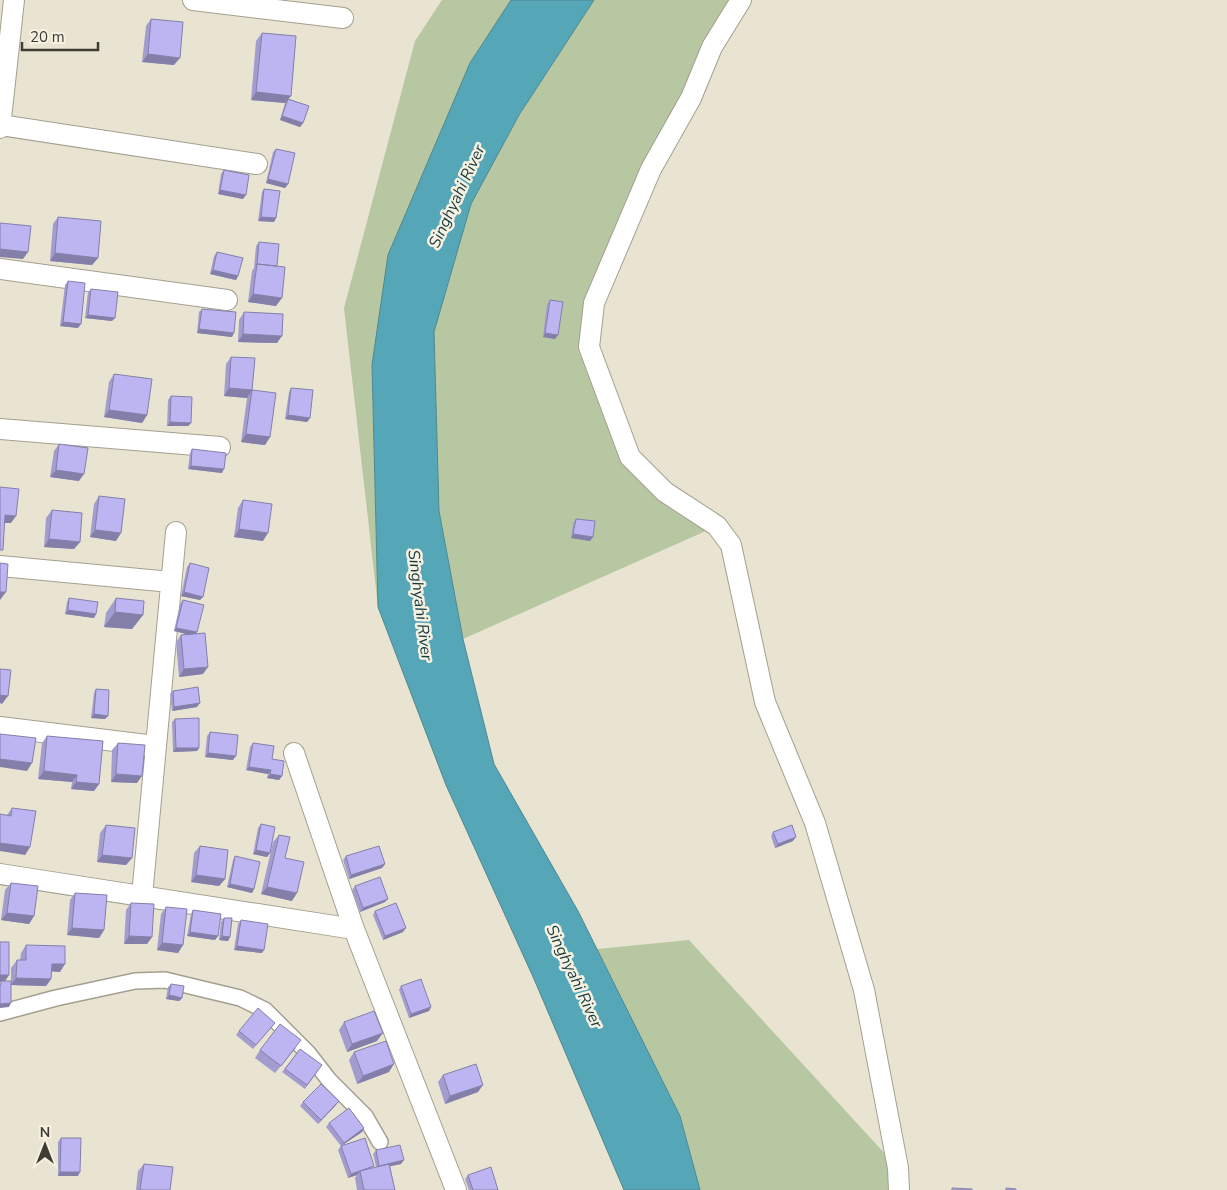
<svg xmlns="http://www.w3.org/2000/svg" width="1227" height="1190" viewBox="0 0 1227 1190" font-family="'Nunito Sans',sans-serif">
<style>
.green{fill:#b6c7a2}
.water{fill:#55a7b8;stroke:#4e8791}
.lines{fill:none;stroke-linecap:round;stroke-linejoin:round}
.pedestrian-casing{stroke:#a49f8f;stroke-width:18}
.minor-casing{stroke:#a49f8f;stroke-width:22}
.pedestrian{stroke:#fff;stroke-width:15}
.minor{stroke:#fff;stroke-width:20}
.wall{fill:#a39ccf}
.shaded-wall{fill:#847fa9}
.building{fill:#bdb5f1;stroke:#847fa9}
.labels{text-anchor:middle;stroke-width:5;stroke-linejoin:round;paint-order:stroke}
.water-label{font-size:16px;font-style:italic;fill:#143b43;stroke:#f6f1e0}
</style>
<rect width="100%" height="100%" fill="#e9e4d2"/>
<path class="green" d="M442,0H511L470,63L372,365L378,607L344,308L415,41Z
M594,0H741L651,169L589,347L630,457L717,526L463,639L439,511L434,332L471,204L519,115Z
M689,940L898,1168L899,1190H700L680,1116L597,949Z"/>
<path class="water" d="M511,0H594L519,115L471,204L434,332L439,511L463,639L494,764L578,911L680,1116L700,1190H624L534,979L446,785L378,607L372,365L388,255L470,63Z"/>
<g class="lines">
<defs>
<path id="pedestrian" d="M0,1013L56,998L135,981L165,980L240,998L265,1010L308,1053L329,1080L365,1116L380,1142"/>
<path id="minor" d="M193,0L343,18
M741,0L712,47L691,98L651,169L594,303L589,347L630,457L665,492L717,526L731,545L765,702L815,823L864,990L898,1168L899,1190
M0,125L257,164
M0,128L14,0
M0,269L227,300
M0,429L220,447
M0,566L171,582
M0,727L155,746
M294,753L354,929L456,1190
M0,874L354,929
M142,896L176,532"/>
</defs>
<use href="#pedestrian" class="pedestrian-casing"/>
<use href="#minor" class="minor-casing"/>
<use href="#pedestrian" class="pedestrian"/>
<use href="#minor" class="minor"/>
</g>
<path class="wall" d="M151,19L174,65L142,62L146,26Z
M262,33L288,99L303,123L300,127L280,120L285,103L251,100L256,41Z
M276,149L288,184L285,188L266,183L273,152Z
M224,170L243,199L218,194L221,174Z
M264,189L276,218L274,222L258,221L262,192Z
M58,217L98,258L92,265L50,261L53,224Z
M259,242L277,266L276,306L248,302L252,271L254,268L256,246Z
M217,252L238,276L236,280L210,274L214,256Z
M68,281L78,328L60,326L65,285Z
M91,289L112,321L85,318L88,292Z
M550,300L558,335L555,339L543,337L547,304Z
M202,309L232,337L197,333L199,312Z
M244,312L277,343L238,342L239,320Z
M231,357L252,390L270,437L265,445L241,442L247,398L224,396L226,364Z
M114,374L147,415L142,423L104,417L109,382Z
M291,388L310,418L307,422L285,419L289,392Z
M171,396L191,423L188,426H167L168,400Z
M59,444L79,481L50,477L54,451Z
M192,449L222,473L188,469L190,453Z
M99,496L116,541L90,537L94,504Z
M243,500L263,541L234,537L238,508Z
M52,510L80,542L74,549L44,547L46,518Z
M576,519L593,537L590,541L571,538L573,523Z
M190,563L200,600L181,596L187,567Z
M69,598L96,614L94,618L65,614L67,602Z
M116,598L143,615L132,629L104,627L106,613Z
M183,600L196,634L203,674L179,677L176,642L181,635L187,634L174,631L180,604Z
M96,689L105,719L91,718L94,693Z
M173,691L197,707L172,711L170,694Z
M175,719L199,748L197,751L173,752L172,722Z
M210,732L233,760L205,757L207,736Z
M47,736L99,784L94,791L71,789L72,782L38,779L42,743Z
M118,743L137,783L111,782L112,750Z
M253,743L272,759L282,776L279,780L267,778L268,774L246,770L250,747Z
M12,808L30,847L25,855L7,815Z
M261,824L270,853L267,857L253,854L258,828Z
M106,825L132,858L126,865L97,862L100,833Z
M773,832L793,841L775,848L771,836Z
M279,835L285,858L292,901L261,894L273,842Z
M200,846L225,879L219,886L191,882L194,853Z
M235,856L254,889L252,893L227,887L233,860Z
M346,856L385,864L382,868L349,879L343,860Z
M11,883L34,916L29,924L1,920L5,890Z
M355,886L385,902L360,912L352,890Z
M75,893L104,930L99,938L67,935L70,900Z
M131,903L152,937L147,944H124L126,910Z
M166,907L183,945L178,953L157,950L161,914Z
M193,910L218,936L215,940L187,936L191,914Z
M375,911L403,932L383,940L373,915Z
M224,918L230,937L228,941L219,940L221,922Z
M241,920L262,953L234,950L238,924Z
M26,945L60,972L51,971V979L46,986L11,985V968L17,960H20L21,953Z
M171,984L182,998L179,1001L166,999L168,987Z
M401,986L431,1007L429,1011L409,1018L399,990Z
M344,1022L377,1041L347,1052L339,1030Z
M275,1023L253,1049L236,1035L239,1031Z
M296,1048L275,1073L255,1058L260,1050Z
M300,1049L322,1065L305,1089L282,1072Z
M354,1052L389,1072L357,1084L349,1060Z
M443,1075L478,1092L445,1104L438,1082Z
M303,1102L336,1105L318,1124L300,1106Z
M329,1123L364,1128L362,1132L341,1146L373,1168L376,1167L373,1154L376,1150L401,1164L390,1166L395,1190H357L355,1178L357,1175L348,1178L338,1150L341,1146L326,1127Z
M61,1138L78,1176H58V1142Z
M144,1164L170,1190H136L138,1171Z
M468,1175L498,1190H469L465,1179Z"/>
<path class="shaded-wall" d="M148,54L180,58L174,65L142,62Z
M256,92L291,96L285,103L251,100Z
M282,116L303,123L300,127L280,120Z
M268,179L288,184L285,188L266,183Z
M220,190L246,195L243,199L218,194Z
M261,217L276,218L274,222L258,221Z
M0,249L28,252L23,259L0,257Z
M55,253L98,258L92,265L50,261Z
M213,270L238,276L236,280L210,274Z
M253,294L282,298L276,306L248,302Z
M88,315L115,318L112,321L85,318Z
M63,322L81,324L78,328L60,326Z
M199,329L234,333L232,337L197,333Z
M545,333L558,335L555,339L543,337Z
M243,334L282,336L277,343L238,342Z
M229,388L252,390L247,398L224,396Z
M109,410L147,415L142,423L104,417Z
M288,415L310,418L307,422L285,419Z
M170,422L191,423L188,426H167Z
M246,434L270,437L265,445L241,442Z
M191,466L224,469L222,473L188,469Z
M56,470L84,474L79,481L50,477Z
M5,515L16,516L11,523H0Z
M239,529L268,533L263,541L234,537Z
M95,530L121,533L116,541L90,537Z
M573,534L593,537L590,541L571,538Z
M49,539L80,542L74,549L44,547Z
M0,592H6L0,600Z
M184,592L203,597L200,600L181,596Z
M68,610L96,614L94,618L65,614Z
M115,612L143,615L132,629L104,627Z
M176,628L197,632L194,636L174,631Z
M208,667L203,674L179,677L184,669Z
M0,695L8,696L2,704L0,703Z
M200,703L197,707L172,711L174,707Z
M94,714L108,716L105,719L91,718Z
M176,748H199L197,751L173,752Z
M208,753L236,756L233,760L205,757Z
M0,759L32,763L27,771L0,767Z
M249,767L271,770L268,774L246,770Z
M44,771L77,775L72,782L38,779Z
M116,774L142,776L137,783L111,782Z
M270,774L282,776L279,780L267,778Z
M76,782L99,784L94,791L71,789Z
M796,837L793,841L775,848L778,844Z
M0,843L30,847L25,855L0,851Z
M256,850L270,853L267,857L253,854Z
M102,855L132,858L126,865L97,862Z
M385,864L382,868L349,879L351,875Z
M196,875L225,879L219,886L191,882Z
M230,884L254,889L252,893L227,887Z
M267,887L297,893L292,901L261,894Z
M388,899L385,902L360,912L363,908Z
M7,913L34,916L29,924L1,920Z
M72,928L104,930L99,938L67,935Z
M406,928L403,932L383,940L385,936Z
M190,932L218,936L215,940L187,936Z
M129,936L152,937L147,944H124Z
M222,936L230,937L228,941L219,940Z
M162,943L183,945L178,953L157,950Z
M237,946L264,950L262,953L234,950Z
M52,964H65L60,972L46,971Z
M0,975H9L4,983L1,981L0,983Z
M16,978L51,979L46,986L11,985Z
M169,995L182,998L179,1001L166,999Z
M11,1003L9,1007L0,1008V1004Z
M431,1007L429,1011L409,1018L411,1014Z
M383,1033L377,1041L347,1052L352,1044Z
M394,1064L389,1072L357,1084L363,1076Z
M483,1085L478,1092L445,1104L450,1096Z
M339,1101L336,1105L318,1124L321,1120Z
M364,1128L362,1132L341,1146L344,1143Z
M404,1160L401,1164L377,1169L379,1166Z
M360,1171L357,1175L348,1178L351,1174Z
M60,1172H80L78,1176H58Z"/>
<path class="building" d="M151,19L183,22L180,58L148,54Z
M262,33L296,36L291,96L256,92Z
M288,99L309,106L303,123L282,116Z
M276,149L295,153L288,184L268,179Z
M224,170L249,175L246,195L220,190Z
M264,189L280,191L276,218L261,217Z
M58,217L101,221L98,258L55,253Z
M0,223L31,226L28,252L0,249Z
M259,242L279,244L277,266L257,264V265Z
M217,252L243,258L238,276L213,270Z
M257,264L285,267L282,298L253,294Z
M68,281L85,283L81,324L63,322Z
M91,289L118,292L115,318L88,315Z
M550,300L563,302L558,335L545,333Z
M202,309L236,312L234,333L199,329Z
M244,312L283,314L282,336L243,334Z
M231,357L255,358L252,390L229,388Z
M114,374L152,379L147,415L109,410Z
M291,388L313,390L310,418L288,415Z
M252,390L276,393L270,437L246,434Z
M171,396L192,397L191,423L170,422Z
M59,444L88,448L84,474L56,470Z
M192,449L226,453L224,469L191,466Z
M0,487L19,489L16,516L5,515L3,550H0Z
M99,496L125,499L121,533L95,530Z
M243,500L272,504L268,533L239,529Z
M52,510L82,513L80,542L49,539Z
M576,519L595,521L593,537L573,534Z
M0,563L8,564L6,592H0Z
M190,563L209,568L203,597L184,592Z
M69,598L98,602L96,614L68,610Z
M116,598L144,601L143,615L115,612Z
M183,600L204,605L197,632L176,628Z
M205,633L208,667L184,669L181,635Z
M0,669L11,670L8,696L0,695Z
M198,687L200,703L174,707L173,691Z
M96,689L109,690L108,716L94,714Z
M199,718V748H176L175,719Z
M210,732L238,735L236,756L208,753Z
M0,734L36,738L32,763L0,759Z
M47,736L103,741L99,784L76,782L77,775L44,771Z
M118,743L145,745L142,776L116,774Z
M253,743L274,746L272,759L284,761L282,776L270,774L271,770L249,767Z
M12,808L36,811L30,847L0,843V814L11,816Z
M261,824L275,827L270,853L256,850Z
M106,825L135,828L132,858L102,855Z
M792,825L796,837L778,844L773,832Z
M279,835L290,837L285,858L304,862L297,893L267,887Z
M200,846L228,850L225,879L196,875Z
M379,846L385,864L351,875L346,856Z
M235,856L260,862L254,889L230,884Z
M380,877L388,899L363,908L355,886Z
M11,883L38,886L34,916L7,913Z
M75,893L107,895L104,930L72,928Z
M131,903L154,904L152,937L129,936Z
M396,903L406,928L385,936L375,911Z
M166,907L187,909L183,945L162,943Z
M193,910L221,914L218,936L190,932Z
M224,918H232L230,937L222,936Z
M241,920L268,924L264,950L237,946Z
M0,942H9V975H0Z
M26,945L65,946V964H52L51,979L16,978L17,960H26Z
M421,979L431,1007L411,1014L401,986Z
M1,981H11V1003L0,1004V985L1,984Z
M171,984L184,986L182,998L169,995Z
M258,1008L275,1023L256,1045L239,1031Z
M374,1011L383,1033L352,1044L344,1022Z
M280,1024L301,1040L281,1066L260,1050Z
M386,1041L394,1064L363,1076L354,1052Z
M300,1049L322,1065L307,1085L285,1069Z
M476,1064L483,1085L450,1096L443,1075Z
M321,1084L339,1101L321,1120L303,1102Z
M349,1108L364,1128L344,1143L329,1123Z
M61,1138H81L80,1172H60Z
M365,1138L374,1166L351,1174L341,1146Z
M400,1145L404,1160L379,1166L376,1150Z
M144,1164L173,1167L170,1190H140Z
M389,1164L395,1190H364L360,1171Z
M491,1167L498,1190H473L468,1175Z
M952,1188L972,1189V1190H952Z
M1006,1188L1016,1189V1190H1006Z"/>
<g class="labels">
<g class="water-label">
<text transform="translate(456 196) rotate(-65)" y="6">Singhyahi River</text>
<text transform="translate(421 605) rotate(83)" y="6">Singhyahi River</text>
<text transform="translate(575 976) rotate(65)" y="6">Singhyahi River</text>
</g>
</g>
<g transform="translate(45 1145)" stroke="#f6f1e0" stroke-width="4" paint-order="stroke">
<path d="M0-4L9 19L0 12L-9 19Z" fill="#3e3c35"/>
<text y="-8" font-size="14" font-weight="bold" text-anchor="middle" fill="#3e3c35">N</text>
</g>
<path d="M22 42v8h76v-8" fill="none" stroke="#3e3c35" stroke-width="2.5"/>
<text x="30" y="42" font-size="15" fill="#3e3c35" stroke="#f6f1e0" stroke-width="4" paint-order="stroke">20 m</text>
</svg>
